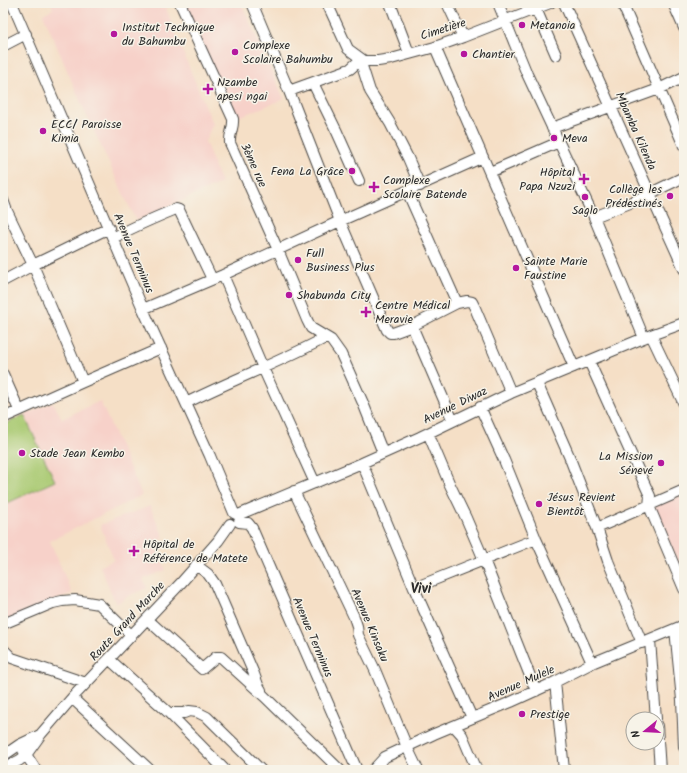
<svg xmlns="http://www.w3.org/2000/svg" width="687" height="773" viewBox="0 0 687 773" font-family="Kalam,sans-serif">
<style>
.built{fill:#f7d1c9}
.green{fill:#aaca73;stroke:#6a7a4f}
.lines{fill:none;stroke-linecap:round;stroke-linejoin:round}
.minor-casing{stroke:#494642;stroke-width:12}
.minor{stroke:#fff;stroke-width:10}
.poi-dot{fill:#b5179e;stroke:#f7f3e8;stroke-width:1.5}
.labels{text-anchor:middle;stroke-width:3;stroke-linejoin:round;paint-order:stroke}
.poi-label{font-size:12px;fill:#2b2b2b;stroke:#f7f3e8;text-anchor:start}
.street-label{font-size:12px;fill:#2b2b2b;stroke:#f7f3e8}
.quarter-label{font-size:14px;font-weight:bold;fill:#2b2b2b;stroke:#f7f3e8}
</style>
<rect width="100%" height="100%" fill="#f7f3e8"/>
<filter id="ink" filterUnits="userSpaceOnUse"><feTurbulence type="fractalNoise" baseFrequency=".025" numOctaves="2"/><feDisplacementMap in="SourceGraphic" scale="8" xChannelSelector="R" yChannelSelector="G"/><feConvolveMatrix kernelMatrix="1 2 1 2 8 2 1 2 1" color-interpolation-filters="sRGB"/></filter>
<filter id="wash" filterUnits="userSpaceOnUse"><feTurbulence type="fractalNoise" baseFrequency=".012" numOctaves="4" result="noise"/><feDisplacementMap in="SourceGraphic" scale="16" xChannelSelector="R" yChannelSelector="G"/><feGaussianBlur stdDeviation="0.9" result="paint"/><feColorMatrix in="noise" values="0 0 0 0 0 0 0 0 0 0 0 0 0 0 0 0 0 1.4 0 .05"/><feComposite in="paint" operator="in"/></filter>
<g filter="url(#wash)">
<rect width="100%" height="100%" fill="#f5dfc6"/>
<path class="built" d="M51,3H164L184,55L213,124L205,141L221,183L136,221L81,103L43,14L53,9Z
M189,3H241L284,99L236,118L184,5Z
M100,401L142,495L50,541L72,593L3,622V505L55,481L24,415L53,402L62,419Z
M684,493V576L654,507Z
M150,506L164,538L154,542L166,570L143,579L147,588L128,596L116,604L100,566L114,560L100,525Z"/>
<path class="green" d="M24,415L55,481L3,505V425Z"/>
</g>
<g filter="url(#ink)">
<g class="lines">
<defs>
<path id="minor" d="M12,3L143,309L210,456L234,513L238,515
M180,3L233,119C234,129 229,133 230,143L278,250L307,320L311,328L331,340L341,354L363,403L383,453
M252,3L289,91L340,221L387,330L390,333H393L412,326L453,421
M327,3L348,49L363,60
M390,3L409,53
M447,3L463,37
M498,3L527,74L594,217L644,338
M564,3L684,269
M622,3L684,146
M673,3L684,28
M536,9L556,55
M3,46L26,34
M435,47L574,367
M363,60L362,66L370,91L390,123L408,158L420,186
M313,83L337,132L359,181
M289,91L350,69L359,61H378L391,59L435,47L463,37L550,3
M552,128L659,89L684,77
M490,172L559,142
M407,191L457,303L467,301L472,302L475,308L511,393
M3,200L7,211L33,265L83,382
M594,217L630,203L684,177
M113,238C133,227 154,218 176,209L179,210L180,212L212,279
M223,275L263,368L315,483
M3,281L33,265L62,251L109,228
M143,309L223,275L340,221L483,157
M412,326L457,303
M651,335L684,404
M589,361L650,496L649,506L684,589
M3,374L19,410
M537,383L569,456L597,528L608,561L642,643
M186,403C232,380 280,362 325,338
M480,407L504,460L536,539L592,663
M3,418L83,382L161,348
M428,433L450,485L466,518L484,560L536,691
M362,463L414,588L472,718
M294,491L354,617L357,626L358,635L375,670L407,747L418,770
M238,515L362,463L420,437L511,393L651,335L684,323
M239,522L248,523L252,528L357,770
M597,528L684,490
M196,565L208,574L215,584L254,674L258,685L261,690
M414,588L536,539
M147,619L202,669L216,657H221L264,696L340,770
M3,624L53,603L62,601L75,600L99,604L131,635
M675,629L682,700L684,747
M650,640L656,719
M3,649L12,658L86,683
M109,659L169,713H184L189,711L197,712L207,717L261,770
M555,682L564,770
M72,698L150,770
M169,713L224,769
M454,726L462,735L477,770
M657,726L660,770
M23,750L36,770
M3,756L19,745L40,735
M3,769L20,760L26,755L41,734L72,698L180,584L218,541L230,524
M373,770L385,757L434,734L511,702L555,682L592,663L684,625"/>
</defs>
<use href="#minor" class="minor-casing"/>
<use href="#minor" class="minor"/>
</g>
</g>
<g class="poi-dot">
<circle cx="522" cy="25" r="4"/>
<circle cx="114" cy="34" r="4"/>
<circle cx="235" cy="52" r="4"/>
<circle cx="464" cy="54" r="4"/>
<path d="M206 83h4v4h4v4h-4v4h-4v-4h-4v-4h4z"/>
<circle cx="43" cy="131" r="4"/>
<circle cx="554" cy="138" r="4"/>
<circle cx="352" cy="171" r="4"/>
<path d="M582 173h4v4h4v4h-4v4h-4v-4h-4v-4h4z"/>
<path d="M372 181h4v4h4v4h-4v4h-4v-4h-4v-4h4z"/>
<circle cx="670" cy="196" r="4"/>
<circle cx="585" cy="197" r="4"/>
<circle cx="298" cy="260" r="4"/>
<circle cx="516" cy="268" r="4"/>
<circle cx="289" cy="295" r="4"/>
<path d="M364 306h4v4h4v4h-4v4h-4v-4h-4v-4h4z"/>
<circle cx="22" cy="453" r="4"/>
<circle cx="661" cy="463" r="4"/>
<circle cx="539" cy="504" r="4"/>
<path d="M132 545h4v4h4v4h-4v4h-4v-4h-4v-4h4z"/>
<circle cx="522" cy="714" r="4"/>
</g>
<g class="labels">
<g class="poi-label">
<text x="530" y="29">Metanoia</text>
<text x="122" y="31">Institut Technique<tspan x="122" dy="14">du Bahumbu</tspan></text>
<text x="243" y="49">Complexe<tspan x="243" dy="14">Scolaire Bahumbu</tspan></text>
<text x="472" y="58">Chantier</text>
<text x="217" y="86">Nzambe<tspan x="217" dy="14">apesi ngai</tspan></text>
<text x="51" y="128">ECC/ Paroisse<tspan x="51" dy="14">Kimia</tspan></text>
<text x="562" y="142">Meva</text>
<text x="344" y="175" text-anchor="end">Fena La Grâce</text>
<text x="575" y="176" text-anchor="end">Hôpital<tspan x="575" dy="14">Papa Nzuzi</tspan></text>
<text x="383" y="184">Complexe<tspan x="383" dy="14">Scolaire Batende</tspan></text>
<text x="662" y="193" text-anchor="end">Collège les<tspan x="662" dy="14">Prédestinés</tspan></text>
<text x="585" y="214" text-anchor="middle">Saglo</text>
<text x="306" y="257">Full<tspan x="306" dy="14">Business Plus</tspan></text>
<text x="524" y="265">Sainte Marie<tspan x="524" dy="14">Faustine</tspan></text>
<text x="297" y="299">Shabunda City</text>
<text x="375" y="309">Centre Médical<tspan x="375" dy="14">Meravie</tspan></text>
<text x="30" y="457">Stade Jean Kembo</text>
<text x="653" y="460" text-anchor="end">La Mission<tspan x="653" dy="14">Sénevé</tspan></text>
<text x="547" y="501">Jésus Revient<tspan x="547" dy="14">Bientôt</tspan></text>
<text x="143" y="548">Hôpital de<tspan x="143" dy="14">Référence de Matete</tspan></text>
<text x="530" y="718">Prestige</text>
</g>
<g class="street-label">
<text transform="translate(443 29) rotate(-18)" y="4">Cimetière</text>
<text transform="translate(636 131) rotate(66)" y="4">Mbamba Kilenda</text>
<text transform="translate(254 165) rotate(66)" y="4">3ème rue</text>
<text transform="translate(134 253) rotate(67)" y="4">Avenue Terminus</text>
<text transform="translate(455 405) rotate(-26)" y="4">Avenue Diwaz</text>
<text transform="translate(127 621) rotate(-47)" y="4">Route Grand Marche</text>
<text transform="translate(370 625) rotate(67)" y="4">Avenue Kinsaku</text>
<text transform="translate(313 637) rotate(67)" y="4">Avenue Terminus</text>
<text transform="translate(521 683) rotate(-24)" y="4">Avenue Mulele</text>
</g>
<g class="quarter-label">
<text x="421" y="593">Vivi</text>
</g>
</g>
<rect width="687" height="773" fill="none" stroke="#f7f3e8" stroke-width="16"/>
<g transform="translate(645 731) rotate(252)"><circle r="19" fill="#f7f3e8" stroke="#a5a39c"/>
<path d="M0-3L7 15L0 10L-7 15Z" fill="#b5179e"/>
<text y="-6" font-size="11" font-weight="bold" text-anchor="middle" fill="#2b2b2b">N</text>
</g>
</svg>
